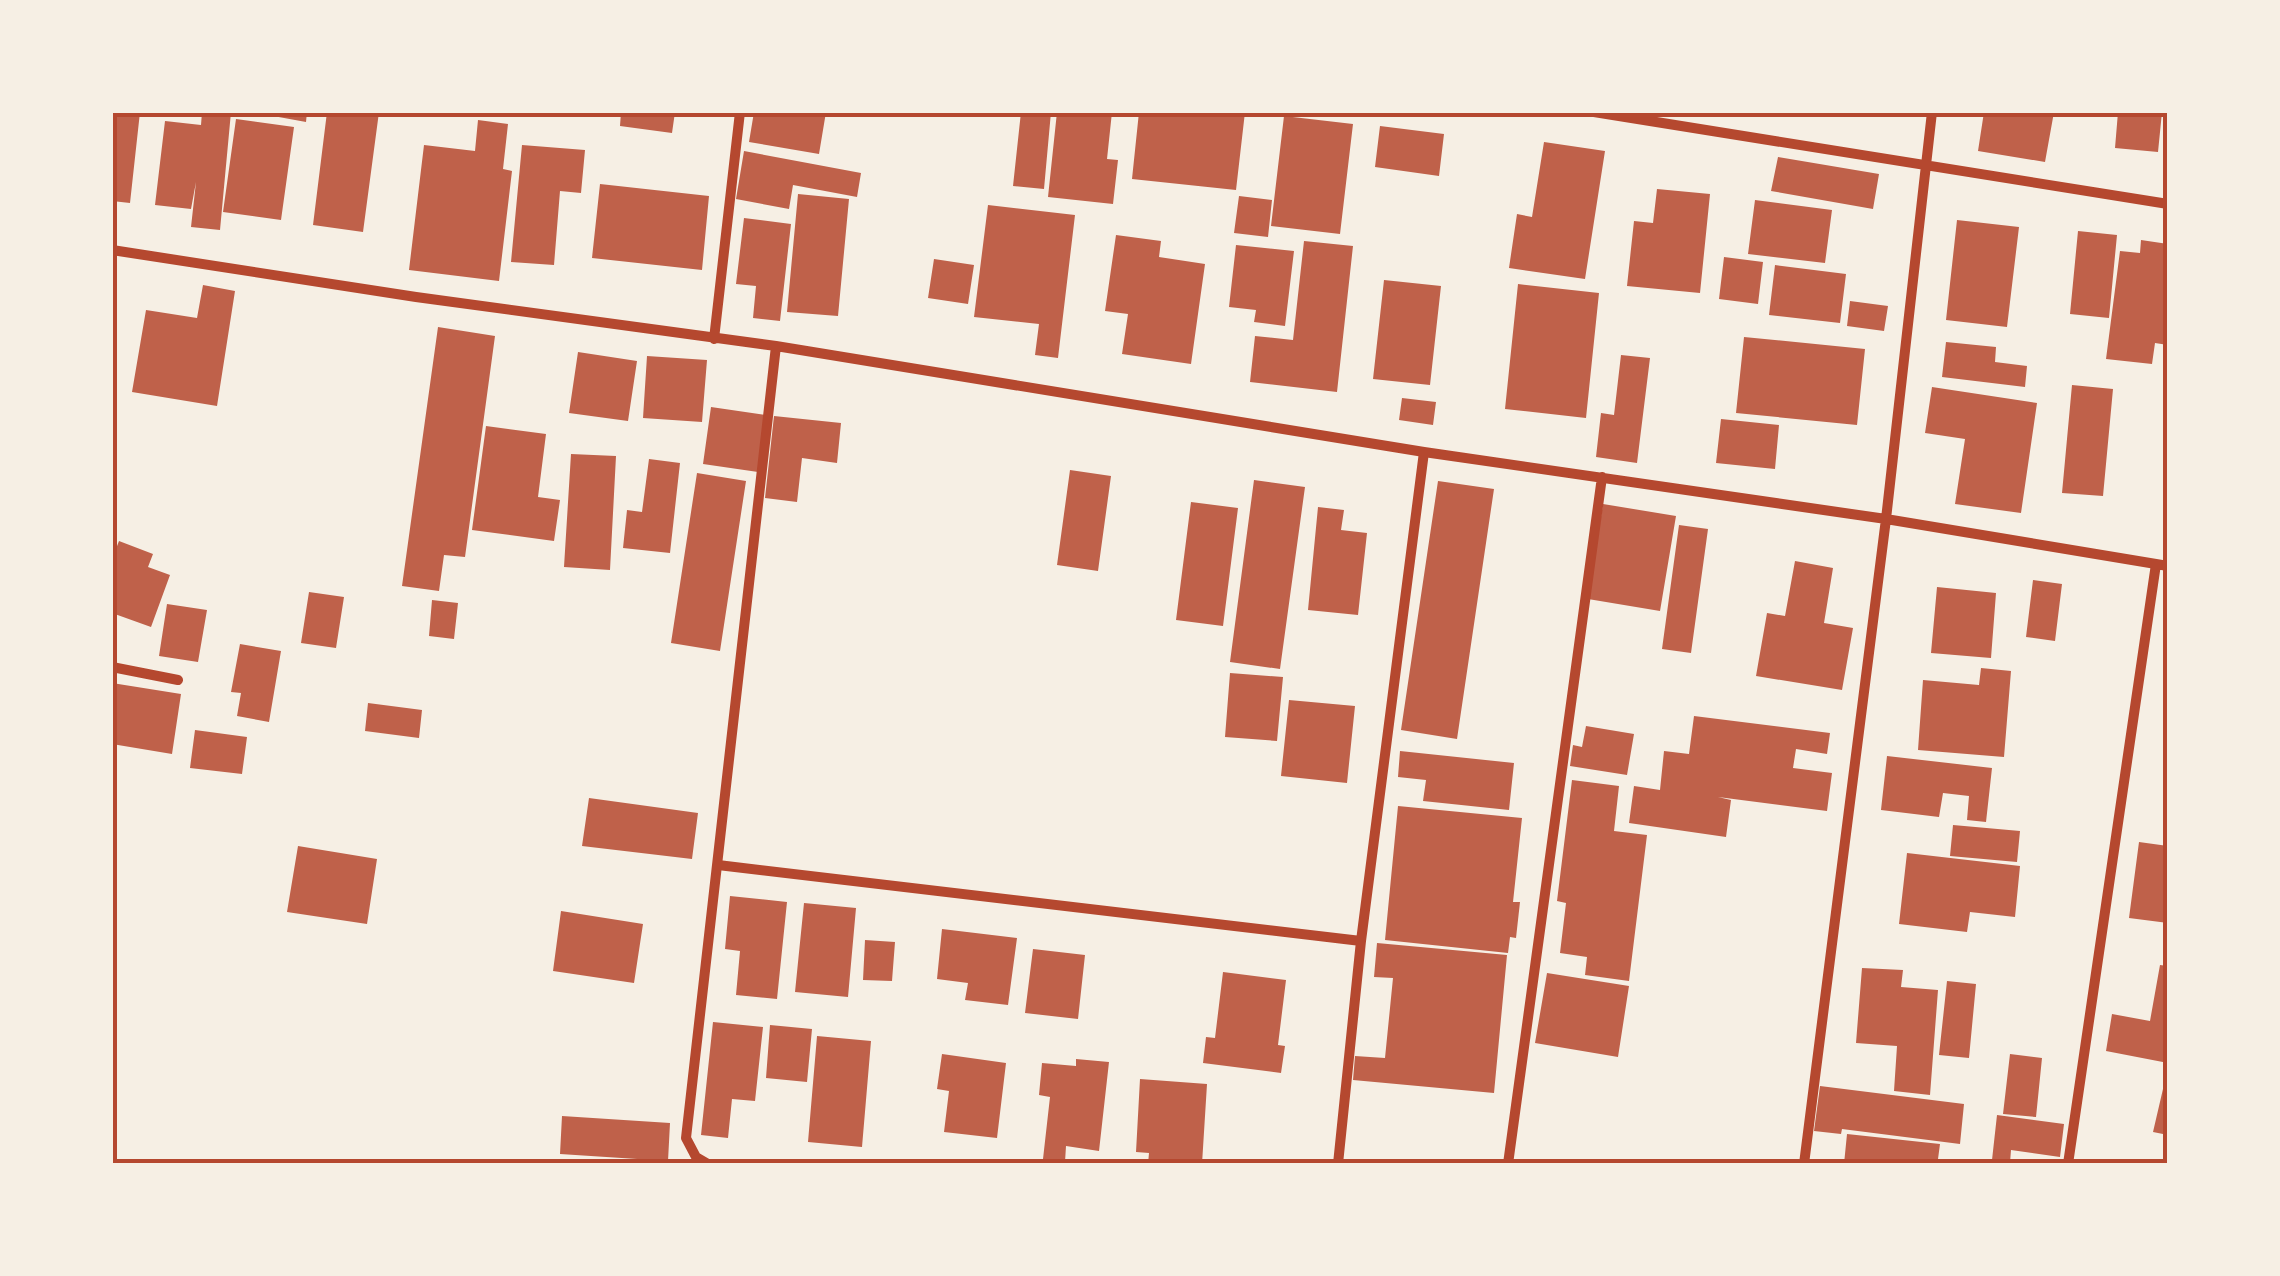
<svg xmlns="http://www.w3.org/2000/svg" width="2280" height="1276" viewBox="0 0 2280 1276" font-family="Rubik,sans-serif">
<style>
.building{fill:#bf614a}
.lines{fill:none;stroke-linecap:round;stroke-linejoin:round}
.minor{stroke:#b5482f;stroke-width:10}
.neatline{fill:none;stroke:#b5482f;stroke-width:4}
</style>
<rect width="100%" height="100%" fill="#f6efe4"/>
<path class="building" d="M112,112H140L130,203L112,201Z
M202,112H231L220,230L191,227L196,182L191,209L155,205L165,121L201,125Z
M251,112H307L306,122Z
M327,112H379L363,232L313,225Z
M621,112H675L672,133L620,126Z
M754,112H826L819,154L749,142Z
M1021,112H1051L1044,189L1013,186Z
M1057,112H1112L1107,159L1118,160L1113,204L1048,197Z
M1139,112H1245L1236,190L1132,179Z
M1984,112H2054L2045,162L1978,151Z
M2118,112H2162L2158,152L2115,148Z
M1284,116L1353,124L1340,234L1271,226Z
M236,119L294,127L281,220L223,212Z
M478,120L508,124L503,169L512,171L499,281L409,270L424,145L475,151Z
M1380,126L1444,134L1439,176L1375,167Z
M1544,142L1605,151L1585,279L1509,268L1517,214L1532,217Z
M522,145L585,150L581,193L560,191L554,265L511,262Z
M744,151L861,173L857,197L793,185L789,209L736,199Z
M1778,157L1879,174L1873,209L1771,191Z
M600,184L709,196L702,270L592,258Z
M1657,189L1710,194L1700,293L1627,286L1634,221L1653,223Z
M798,194L849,199L838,316L787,312Z
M1239,196L1272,200L1268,237L1234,233Z
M1755,200L1832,210L1825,263L1748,254Z
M988,205L1075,215L1058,358L1035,355L1039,324L974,317Z
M744,218L791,224L780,321L753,318L756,286L736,284Z
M1957,220L2019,227L2007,327L1946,320Z
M2078,231L2117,235L2109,318L2070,314Z
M1116,235L1161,241L1159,257L1205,264L1191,364L1122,354L1128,314L1105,311Z
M2141,240L2168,244V345L2155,343L2152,364L2106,359L2120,251L2140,253Z
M1304,241L1353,246L1337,392L1250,382L1255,336L1293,340Z
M1236,245L1294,251L1285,326L1254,322L1256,310L1229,307Z
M1724,257L1763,262L1758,304L1719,299Z
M934,259L974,265L968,304L928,298Z
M1775,265L1846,274L1840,323L1769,315Z
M1384,280L1441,286L1430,385L1373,379Z
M1518,284L1599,293L1586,418L1505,409Z
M203,285L235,291L217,406L132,392L146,310L197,318Z
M1850,301L1888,306L1884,331L1847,326Z
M438,327L495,336L465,557L444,555L439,591L402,586Z
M1744,337L1865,349L1857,425L1736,413Z
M1946,342L1996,347L1995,362L2027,366L2025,387L1942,377Z
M578,352L637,361L628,421L569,413Z
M1621,355L1650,358L1637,463L1596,457L1601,413L1614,415Z
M647,356L707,360L702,422L643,418Z
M2072,385L2113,389L2103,496L2062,493Z
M1932,387L2037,403L2021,513L1955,504L1965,439L1925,433Z
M1402,398L1436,402L1433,425L1399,420Z
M711,407L766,415L758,472L703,464Z
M774,416L841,423L837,463L802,458L797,502L765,498Z
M1721,419L1779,425L1775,469L1716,463Z
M486,426L546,434L538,497L560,500L554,541L472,530Z
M571,454L616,456L610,570L564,567Z
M649,459L680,463L670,553L623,548L627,510L642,512Z
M1070,470L1111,476L1098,571L1057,565Z
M697,473L746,481L720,651L671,643Z
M1254,480L1305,487L1280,669L1230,662Z
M1438,481L1494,489L1457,739L1401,730Z
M1191,502L1238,508L1223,626L1176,620Z
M1603,504L1676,516L1660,611L1588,599Z
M1318,507L1344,510L1341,530L1367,533L1358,615L1308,610Z
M1679,525L1708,529L1691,653L1662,649Z
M119,541L153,554L148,567L170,575L151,627L112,613V559Z
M1795,561L1833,568L1824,623L1853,628L1842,690L1756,676L1767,613L1785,616Z
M2033,580L2062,584L2055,641L2026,637Z
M1937,587L1996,593L1991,658L1931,653Z
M309,592L344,597L336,648L301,643Z
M432,600L458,603L454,639L429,636Z
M167,604L207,610L198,662L159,656Z
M240,644L281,651L269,722L237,716L241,693L231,692Z
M1981,668L2011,671L2004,757L1918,750L1923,680L1979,685Z
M1230,673L1283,677L1277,741L1225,737Z
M112,683L181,694L172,754L112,744Z
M1289,700L1355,706L1347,783L1281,776Z
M368,703L422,710L419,738L365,731Z
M1694,716L1830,733L1827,754L1796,749L1793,768L1832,773L1827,811L1718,797L1731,800L1726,837L1629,823L1634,786L1660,790L1664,751L1689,754Z
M1586,726L1634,734L1627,775L1570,766L1573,745L1582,747Z
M195,730L247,737L242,774L190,768Z
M1400,751L1514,763L1509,810L1423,801L1426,780L1398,777Z
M1887,756L1992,768L1986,822L1967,820L1969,796L1943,793L1939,817L1881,810Z
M1572,780L1619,786L1614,831L1647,835L1629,981L1585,975L1587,957L1560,953L1566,903L1557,901Z
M589,798L698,813L692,859L582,846Z
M1398,806L1522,818L1513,902H1520L1516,938L1510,937L1508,953L1385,940Z
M1953,825L2020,831L2017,862L1950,856Z
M2139,842L2168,846V923L2129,918Z
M298,846L377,859L367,924L287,912Z
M1907,853L2020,866L2015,917L1970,912L1967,932L1899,924Z
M730,896L787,902L777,999L736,995L740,951L725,949Z
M804,903L856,908L848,997L795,992Z
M561,911L643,924L634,983L553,971Z
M942,929L1017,938L1008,1005L965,1000L968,983L937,979Z
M865,940L895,942L892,981L863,980Z
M1377,943L1507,955L1494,1093L1353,1080L1355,1056L1385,1058L1393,978L1374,977Z
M1033,949L1085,955L1078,1019L1025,1013Z
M2160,965L2168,966V1063L2106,1051L2112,1014L2150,1021Z
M1862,968L1903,970L1901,987L1938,990L1930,1095L1894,1091L1897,1046L1856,1043Z
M1223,972L1286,980L1278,1045L1285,1046L1281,1073L1203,1063L1206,1037L1215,1038Z
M1547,973L1629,986L1618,1057L1535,1043Z
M1947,981L1976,984L1969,1058L1939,1055Z
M713,1022L763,1027L755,1101L732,1099L728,1138L701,1135Z
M770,1025L812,1029L807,1082L766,1078Z
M817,1036L871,1041L862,1147L808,1142Z
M942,1054L1006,1063L997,1138L944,1132L949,1091L937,1089Z
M2010,1054L2042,1058L2036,1117L2003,1114Z
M1076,1059L1109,1062L1099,1151L1066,1146L1065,1162L1043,1159L1050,1097L1039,1095L1042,1063L1076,1066Z
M2166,1076H2168V1135L2153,1132Z
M1140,1079L1207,1084L1202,1164H1148L1149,1153L1136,1152Z
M1820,1086L1964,1104L1960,1144L1842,1129L1841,1134L1814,1131Z
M1997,1115L2064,1124L2060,1157L2011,1150L2010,1163L1992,1160Z
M562,1116L670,1123L668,1161L560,1154Z
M1847,1134L1940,1144L1938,1159L1955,1161V1164H1844Z"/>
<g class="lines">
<path class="minor" d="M1594,112L2168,204
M112,250L416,297L776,346L1424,452L1886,519L2168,566
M714,339L740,112
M112,667L178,680
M718,865L1361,941
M708,1164L696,1157L686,1138L776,346
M1338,1164L1361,941L1424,452
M1508,1164L1602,477
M1804,1164L1886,519L1932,112
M2068,1164L2156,564"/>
</g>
<rect width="2280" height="1276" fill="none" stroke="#f6efe4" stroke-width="230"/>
<rect x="115" y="115" width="2050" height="1046" class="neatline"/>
</svg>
